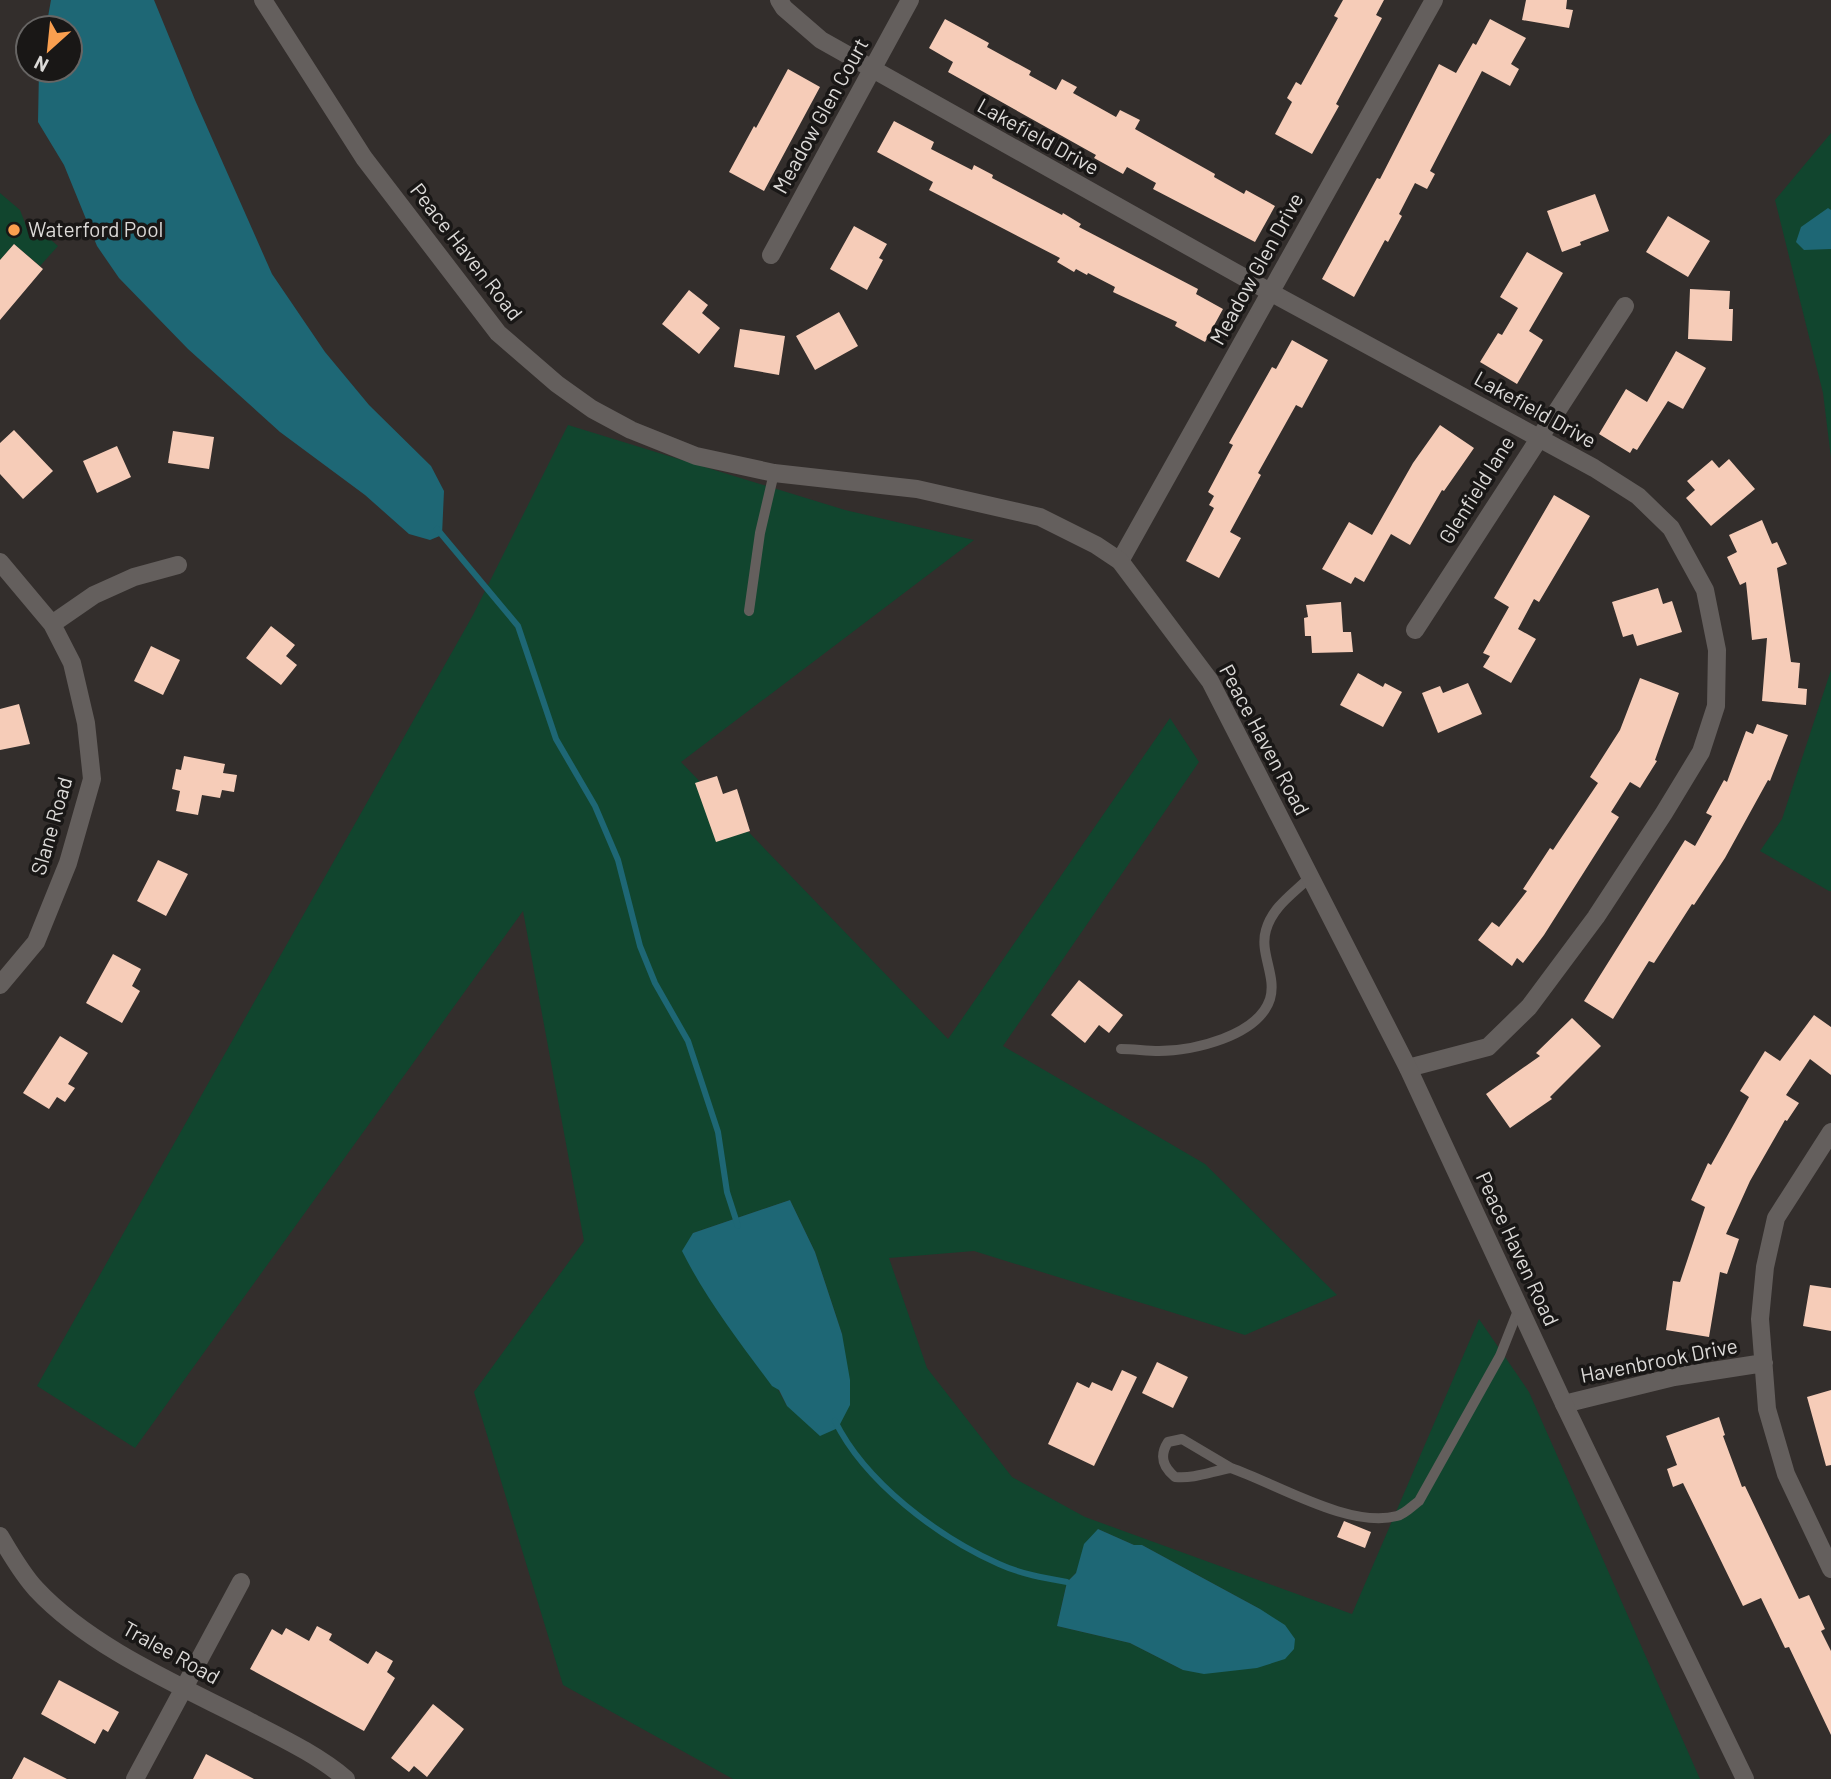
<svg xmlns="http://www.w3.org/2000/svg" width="1831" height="1779" viewBox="0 0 1831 1779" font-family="Barlow,sans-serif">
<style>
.green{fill:#11452e;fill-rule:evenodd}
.water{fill:#1e6775}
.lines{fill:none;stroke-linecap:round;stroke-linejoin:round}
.stream{stroke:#1e6775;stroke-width:6}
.building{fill:#f6ccb8}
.service{stroke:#645f5d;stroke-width:10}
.minor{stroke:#645f5d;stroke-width:18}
.secondary{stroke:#645f5d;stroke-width:18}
.poi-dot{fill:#fa9f4f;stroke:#191716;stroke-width:2.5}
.labels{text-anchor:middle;stroke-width:7;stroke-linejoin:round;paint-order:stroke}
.street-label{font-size:21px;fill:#dcdad8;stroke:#191716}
.poi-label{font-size:21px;fill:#dcdad8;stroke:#191716;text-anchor:start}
</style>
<rect width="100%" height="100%" fill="#332e2c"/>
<path class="green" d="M1831,133V458L1823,393L1775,200Z
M0,193L20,210L29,233L36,227L58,246L40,266L14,244L0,260Z
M568,425L845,510L974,540L681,762L948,1039L1170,718L1199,762L1003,1046L1205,1164L1337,1295L1245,1335L974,1251L889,1258L927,1368L1012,1477L1085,1517L1352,1614L1479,1319L1529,1392L1700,1779H733L563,1685L474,1392L584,1241L523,911L135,1448L37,1386L473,615ZM790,1200L815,1252L842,1334L787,1406L693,1233ZM1098,1529L1134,1545H1142L1260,1609L1183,1670L1130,1643L1057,1626L1067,1582L1076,1573Z
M1831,670V891H1829L1760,851L1782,819Z"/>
<path class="water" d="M51,0H154L195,100L272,274L325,352L369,405L431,466L444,491L442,535L430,540L409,534L365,495L280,432L188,349L119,278L97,246L64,165L38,122L39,70H70V28H46Z
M1828,208L1831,210V249L1804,250L1796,242L1801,227Z
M790,1200L815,1252L842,1334L850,1380V1405L838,1428L820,1436L787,1406L779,1390L772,1386C740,1343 706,1299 682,1251L693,1233Z
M1098,1529L1134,1545H1142L1260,1609L1285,1625L1295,1639L1294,1649L1285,1659L1257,1668L1204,1674L1183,1670L1130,1643L1057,1626L1067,1582L1076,1573L1084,1544Z"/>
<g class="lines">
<path class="stream" d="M437,529L518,626L556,739L595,806L618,860L640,946L655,983L688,1041L718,1132L727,1192L738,1226
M835,1421C865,1482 938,1537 999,1564C1021,1574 1044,1578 1067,1582"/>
</g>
<path class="building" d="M1343,0H1384L1376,15L1382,18L1336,104L1339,106L1312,154L1275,134L1292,102L1287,98L1296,82L1301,85L1338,18L1334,16Z
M1526,0H1567L1566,9L1573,10L1569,28L1522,20Z
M945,19L989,43L987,47L1031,71L1029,75L1056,90L1062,79L1077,87L1073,93L1116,117L1120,110L1140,120L1135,129L1215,174L1214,177L1244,194L1246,190L1275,206L1255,242L1153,189L1156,183L1127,167L1123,174L1094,158L1096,155L948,72L953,62L929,48Z
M1490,19L1526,38L1511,64L1519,69L1510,86L1482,71L1430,171L1435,174L1427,189L1415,183L1399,214L1402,216L1388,242L1385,240L1354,297L1322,279L1377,178L1380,179L1439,64L1456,73L1473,43L1476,45Z
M788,69L820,87L764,191L729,172L754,126L756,128Z
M894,121L934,142L931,149L972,170L974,165L993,175L992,178L1062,215L1063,213L1081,224L1079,227L1198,289L1196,294L1223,309L1205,342L1175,326L1177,322L1113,292L1115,287L1088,273L1087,275L1076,269L1074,272L1057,262L1060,258L929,190L933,182L877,152Z
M1595,194L1609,231L1580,242L1581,245L1562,252L1547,211Z
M1668,216L1710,241L1688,277L1646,252Z
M854,226L887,244L879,258L883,260L867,290L830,269Z
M14,244L43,269L0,320V260Z
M1527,252L1563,273L1529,331L1543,340L1517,384L1480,362L1498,333L1502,335L1518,308L1500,297Z
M1690,289L1730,291L1729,309H1733L1732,341L1688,339Z
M689,290L708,305L702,313L720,328L699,354L662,324Z
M839,312L858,346L815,370L796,336Z
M740,329L785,336L779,375L734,367Z
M1292,340L1328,360L1302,408L1296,405L1258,473L1261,475L1230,532L1241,538L1219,578L1186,561L1214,508L1209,505L1214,496L1208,492L1233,445L1229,443L1272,367L1276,369Z
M1676,351L1706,368L1683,409L1668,401L1637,450L1633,448L1630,453L1599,434L1626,389L1647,402Z
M1440,425L1474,448L1444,491L1442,490L1410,545L1391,534L1364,582L1355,577L1351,584L1322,569L1349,522L1372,535L1413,463Z
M14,430L53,471L23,499L0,474V443Z
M173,431L214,437L209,469L168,463Z
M117,446L131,477L97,493L83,461Z
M1729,459L1755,489L1711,526L1686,498L1695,490L1687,481L1712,460L1719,468Z
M1554,495L1590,516L1539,602L1534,599L1518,629L1536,639L1511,683L1483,667L1490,656L1483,653L1509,607L1494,598Z
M1762,520L1772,544L1777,542L1787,564L1777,568L1791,662L1800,663L1798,688L1807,689L1806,705L1762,701L1767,638L1752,640L1746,582L1740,585L1727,557L1737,552L1729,535Z
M1658,588L1663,604L1672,601L1682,632L1637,646L1633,634L1623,637L1612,602Z
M1341,602L1343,632H1351L1353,652L1312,653L1311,636H1305L1304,618L1308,617L1306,605Z
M271,626L295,645L286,656L297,665L281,685L246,658Z
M151,646L180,660L163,695L134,681Z
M1358,673L1383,687L1385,683L1402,692L1383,727L1340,705Z
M1640,678L1679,693L1655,760L1657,761L1640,788L1630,782L1611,812L1619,817L1544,935L1523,963L1517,958L1512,966L1478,940L1492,922L1499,927L1527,891L1523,889L1550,848L1553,850L1598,783L1590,777L1620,730Z
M1468,683L1482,714L1438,733L1422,693L1440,686L1443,693Z
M19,704L30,744L0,750V709Z
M1757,724L1788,735L1770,781L1768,780L1725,858L1694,905L1692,904L1654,963L1649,961L1613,1019L1584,1001L1685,840L1695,846L1712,816L1706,813L1724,780L1727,782L1746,731L1753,734Z
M184,756L225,764L223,773L237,775L234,792L222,790L220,798L202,795L198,815L176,811L180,791L172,789L176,769L181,770Z
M717,776L723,794L737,789L750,831L716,842L695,783Z
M158,860L188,874L166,916L137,901Z
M113,954L141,969L132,986L140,991L122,1023L86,1003Z
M1079,980L1123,1015L1109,1033L1099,1025L1085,1043L1051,1015Z
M1814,1015L1831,1027V1075L1810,1059L1786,1095L1799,1103L1787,1121L1785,1120L1750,1181L1726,1234L1739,1239L1727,1274L1720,1272L1709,1337L1666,1330L1673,1281L1680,1282L1705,1207L1691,1200L1708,1163L1711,1165L1749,1097L1740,1091L1765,1051L1780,1061Z
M1572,1018L1601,1046L1550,1097L1552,1099L1510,1128L1486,1094L1540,1056L1536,1053Z
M60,1036L88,1053L68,1084L75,1088L65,1102L57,1097L49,1109L23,1093Z
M1810,1285L1831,1288V1331L1803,1326Z
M1157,1362L1188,1377L1173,1408L1142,1393Z
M1122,1370L1137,1377L1094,1466L1048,1444L1077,1382L1089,1388L1092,1382L1112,1391Z
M1831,1390V1465L1826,1466L1807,1397Z
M1719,1417L1725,1435L1723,1436L1742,1487L1745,1486L1799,1599L1809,1595L1825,1629L1821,1631L1831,1651V1735L1789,1647L1785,1648L1761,1598L1743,1606L1683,1483L1673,1487L1667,1469L1677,1465L1666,1436Z
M1344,1521L1371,1532L1365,1548L1337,1537Z
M317,1626L332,1634L329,1640L368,1664L376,1651L393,1661L387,1672L395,1678L364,1731L250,1669L272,1629L282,1635L286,1628L309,1641Z
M59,1680L119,1712L108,1732L103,1729L95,1744L41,1714Z
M433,1704L464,1729L427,1777L414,1766L409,1772L391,1758Z
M206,1754L254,1779H193Z
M24,1757L67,1779H12Z"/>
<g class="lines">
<path class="service" d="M749,611L760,533L774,473
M1121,1049C1134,1049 1146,1051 1159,1051C1193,1051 1258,1036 1270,999C1277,976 1259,953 1266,930C1273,906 1293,894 1310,877
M1231,1468L1182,1439L1168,1442C1159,1456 1163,1467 1175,1477C1195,1479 1212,1471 1231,1468C1277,1484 1350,1529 1397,1516C1405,1514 1412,1506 1419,1501L1500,1356L1519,1308"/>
<path class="minor" d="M779,0L784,8L821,40L1270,292L1594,468L1638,496L1671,528L1705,590L1717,650L1716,706L1701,752L1664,813L1596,917L1529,1007L1488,1047L1408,1068
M771,255L910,0
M1120,561L1434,0
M0,562L52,624L72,663L86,723L92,779L68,863L36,942L0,985
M52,624L94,595L134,577L178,565
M1415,630L1625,306
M1831,1132L1776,1218L1765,1267L1760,1319L1767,1409L1786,1474L1831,1569
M1564,1404L1674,1377L1764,1363
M0,1536C10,1553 22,1574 36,1589C91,1648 179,1685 249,1721C282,1738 318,1755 346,1779
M135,1779L241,1582"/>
<path class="secondary" d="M263,0L364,158L498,333L557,384L592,409L631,430L696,456L774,473L917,489L1040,517L1096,545L1120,561L1210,681L1408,1068L1564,1404L1745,1779"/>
</g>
<circle class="poi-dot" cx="14" cy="230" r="7"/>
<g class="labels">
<g class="street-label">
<text transform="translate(821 116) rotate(-61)" y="7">Meadow Glen Court</text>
<text transform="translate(1038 137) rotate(29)" y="7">Lakefield Drive</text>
<text transform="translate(466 252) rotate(52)" y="7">Peace Haven Road</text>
<text transform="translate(1257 269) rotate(-61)" y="7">Meadow Glen Drive</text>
<text transform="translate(1535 410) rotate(29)" y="7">Lakefield Drive</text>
<text transform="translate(1477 490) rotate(-58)" y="7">Glenfield lane</text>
<text transform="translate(1264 740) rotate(62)" y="7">Peace Haven Road</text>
<text transform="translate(52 826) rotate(-74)" y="7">Slane Road</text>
<text transform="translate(1517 1249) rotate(65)" y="7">Peace Haven Road</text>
<text transform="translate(1659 1361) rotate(-11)" y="7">Havenbrook Drive</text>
<text transform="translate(171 1653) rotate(29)" y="7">Tralee Road</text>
</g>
<g class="poi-label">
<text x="28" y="237">Waterford Pool</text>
</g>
</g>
<g transform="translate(49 49) rotate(207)"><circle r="33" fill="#191716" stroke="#676564" stroke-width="2"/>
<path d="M0-5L12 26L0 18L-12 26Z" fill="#fa9f4f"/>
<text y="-10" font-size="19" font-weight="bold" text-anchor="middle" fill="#dcdad8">N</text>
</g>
</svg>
